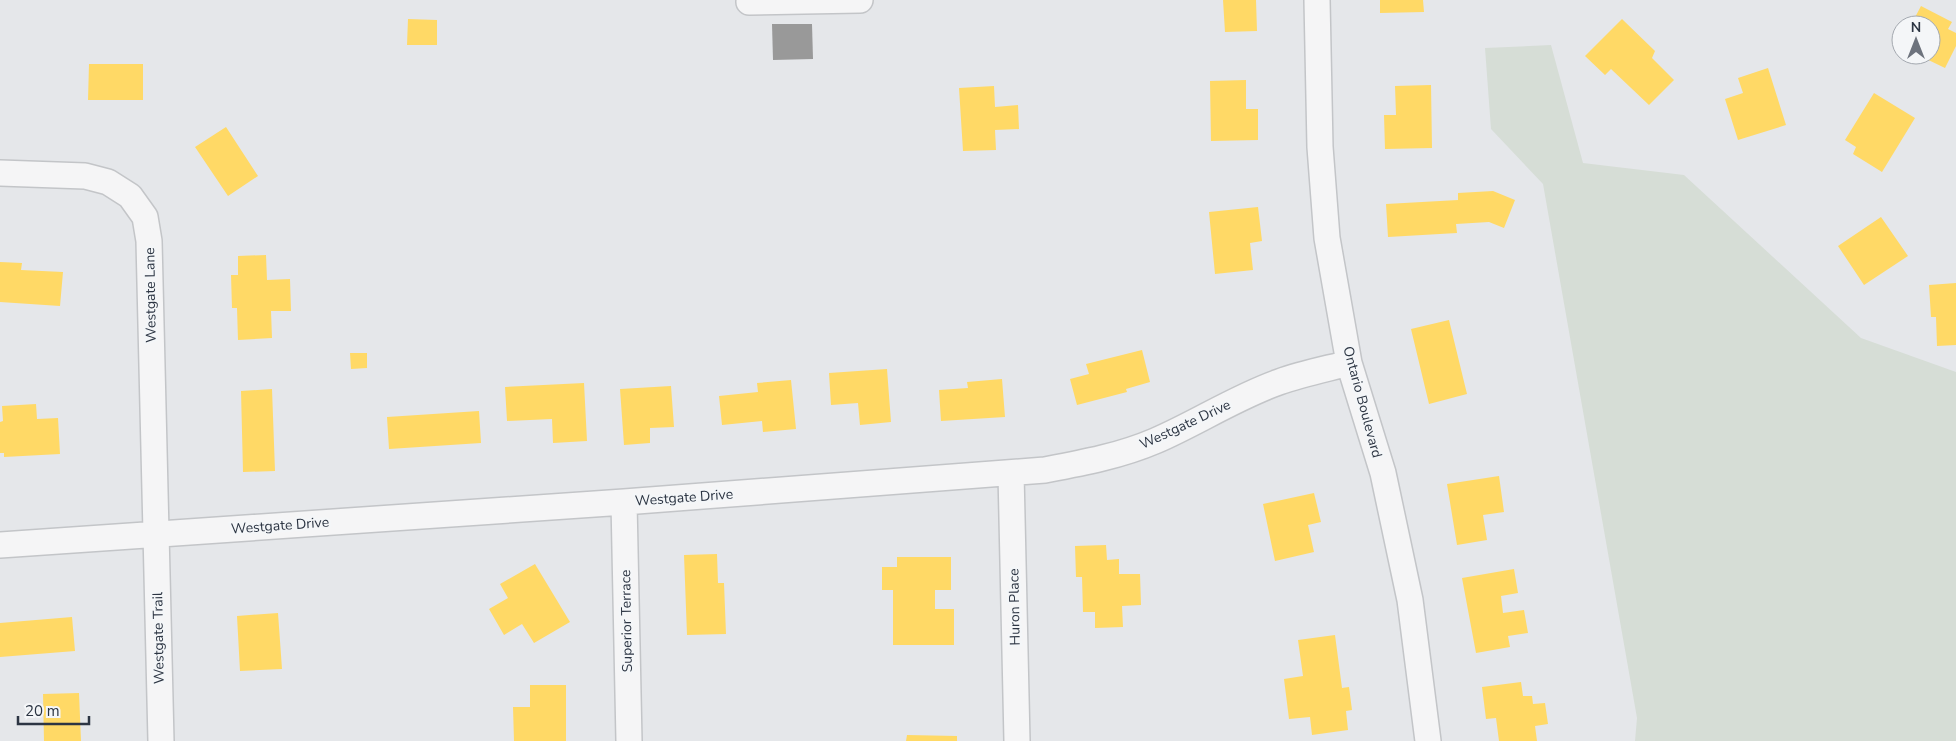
<svg xmlns="http://www.w3.org/2000/svg" width="1956" height="741" viewBox="0 0 1956 741" font-family="'Nunito Sans',sans-serif">
<style>
.green{fill:#d6ddd6}
.homes{fill:#ffd966}
.industry{fill:#999}
.lines{fill:none;stroke-linecap:round;stroke-linejoin:round}
.minor-casing{stroke:#c3c5c8;stroke-width:28}
.minor{stroke:#f5f5f6;stroke-width:25}
.labels{text-anchor:middle;stroke-width:5;stroke-linejoin:round;paint-order:stroke}
.street-label{font-size:14px;fill:#2c3543;stroke:#f4f6f8}
</style>
<rect width="100%" height="100%" fill="#e5e7ea"/>
<path class="green" d="M1551,45L1583,163L1684,175L1861,338L1956,372V741H1635L1637,718L1543,184L1491,129L1485,48Z"/>
<path class="homes" d="M1223,0H1256L1257,31L1225,32Z
M1380,0H1423L1424,12L1380,13Z
M1921,6L1952,22L1948,29L1956,33V46L1945,68L1918,55H1931V25H1911Z
M408,19L437,20V45H407Z
M1622,19L1655,51L1652,58L1674,80L1649,105L1611,69L1605,75L1585,56Z
M89,64H143V100H88Z
M1768,68L1786,125L1738,140L1725,99L1743,93L1738,78Z
M1246,80V109H1258V140L1211,141L1210,81Z
M1431,85L1432,148L1385,149L1384,115H1396L1395,86Z
M994,86L995,107L1018,105L1019,129L995,130L996,150L963,151L959,88Z
M1874,93L1915,118L1882,172L1853,154L1856,147L1845,140Z
M226,127L258,176L228,196L195,147Z
M1493,191L1515,200L1504,228L1489,222L1456,224L1457,233L1388,237L1386,204L1458,200V193Z
M1258,207L1262,241L1250,243L1253,270L1215,274L1209,212Z
M1881,217L1908,256L1864,285L1838,246Z
M266,255L267,280L290,279L291,311H271L272,338L238,340L237,308H232L231,275H238V256Z
M0,262L22,263L21,270L63,272L60,306L0,302Z
M1956,283V345L1937,346L1936,317H1931L1929,285Z
M1449,320L1467,394L1429,404L1411,329Z
M1142,350L1150,382L1126,389L1127,392L1077,405L1070,379L1089,374L1086,364Z
M350,353H367V368L351,369Z
M887,369L891,422L860,425L858,403L831,405L829,373Z
M1002,379L1005,417L941,421L939,390L968,388L967,382Z
M791,380L796,429L763,432L762,421L722,425L719,396L758,392L757,383Z
M584,383L587,441L553,443L552,419L507,421L505,387Z
M671,386L674,427L650,428V443L624,445L620,389Z
M272,389L275,471L243,472L241,391Z
M36,404L37,419L58,418L60,454L4,457V453H0V422L3,421L2,406Z
M479,411L481,443L389,449L387,417Z
M1499,476L1504,512L1483,515L1487,540L1457,545L1447,484Z
M1314,493L1321,522L1308,525L1314,552L1275,561L1263,504Z
M1106,545L1107,560L1119,559V574H1140L1141,605L1122,606L1123,627L1095,628V612H1083L1082,577H1076L1075,546Z
M717,554L718,583H724L726,634L687,635L684,555Z
M897,557H951V590H935V609H954V645H893V590H882V567H897Z
M535,564L570,622L534,643L522,624L504,635L489,609L508,598L500,584Z
M1514,569L1518,593L1501,596L1503,613L1524,610L1528,633L1508,636L1510,647L1476,653L1462,578Z
M278,613L282,669L240,671L237,616Z
M72,617L75,651L0,657V623Z
M1335,635L1342,688L1349,687L1352,710L1346,711L1348,730L1312,735L1310,717L1289,719L1284,679L1303,676L1298,640Z
M1521,682L1523,696H1532L1533,704L1545,703L1548,724L1535,726L1537,741H1499L1496,718L1486,719L1482,687Z
M530,685H566V741H514L513,707H530Z
M79,693L81,741H44L43,694Z
M907,735L957,736V741H906Z"/>
<path class="industry" d="M772,24H812L813,59L773,60Z"/>
<g class="lines">
<defs>
<path id="minor" d="M1317,0L1320,147L1327,238L1349,363L1383,473L1410,600L1428,741
M749,2L860,0
M0,173L85,176L108,182L130,196L145,217L149,241L161,741
M1011,473L1017,741
M624,502L629,741
M0,545L624,502L1045,470C1082,463 1120,456 1155,441C1197,423 1236,397 1279,382C1301,374 1326,369 1349,363"/>
</defs>
<use href="#minor" class="minor-casing"/>
<use href="#minor" class="minor"/>
</g>
<g class="labels">
<g class="street-label">
<text transform="translate(150 295) rotate(-91)" y="5">Westgate Lane</text>
<text transform="translate(1363 402) rotate(75)" y="5">Ontario Boulevard</text>
<text transform="translate(1185 424) rotate(-25)" y="5">Westgate Drive</text>
<text transform="translate(684 497) rotate(-4)" y="5">Westgate Drive</text>
<text transform="translate(280 525) rotate(-4)" y="5">Westgate Drive</text>
<text transform="translate(1014 607) rotate(-91)" y="5">Huron Place</text>
<text transform="translate(626 621) rotate(-91)" y="5">Superior Terrace</text>
<text transform="translate(158 638) rotate(-91)" y="5">Westgate Trail</text>
</g>
</g>
<g transform="translate(1916 40)"><circle r="24" fill="#f4f6f8" stroke="#a4a9b0"/>
<path d="M0-4L9 19L0 12L-9 19Z" fill="#6d737d"/>
<text y="-8" font-size="14" font-weight="bold" text-anchor="middle" fill="#2c3543">N</text>
</g>
<path d="M18 716v8h71v-8" fill="none" stroke="#2c3543" stroke-width="2.5"/>
<text x="25" y="716" font-size="15" fill="#2c3543" stroke="#f4f6f8" stroke-width="4" paint-order="stroke">20 m</text>
</svg>
